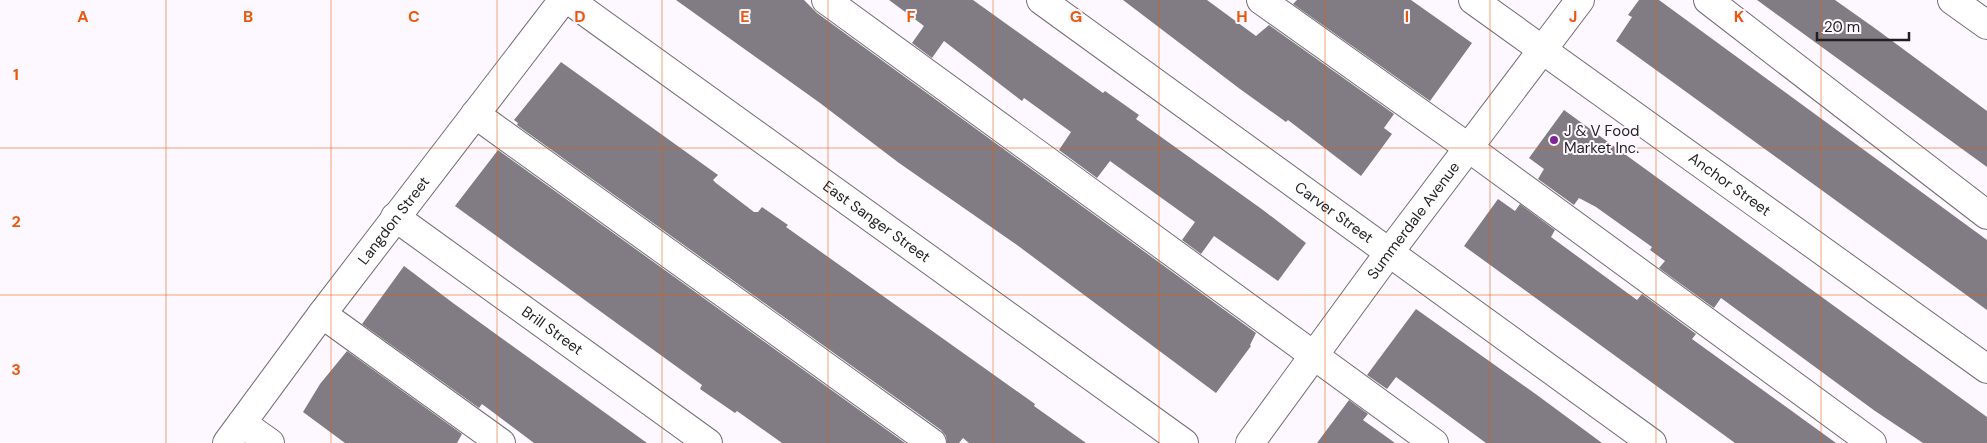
<svg xmlns="http://www.w3.org/2000/svg" width="1987" height="443" viewBox="0 0 1987 443" font-family="'DM Sans',sans-serif">
<style>
.building{fill:#817c83}
.lines{fill:none;stroke-linecap:round;stroke-linejoin:round}
.minor-casing{stroke:#736d74;stroke-width:30}
.major-casing{stroke:#736d74;stroke-width:30}
.minor{stroke:#fff;stroke-width:28}
.major{stroke:#fff;stroke-width:28}
.grid{fill:none;stroke:#e8590c;stroke-width:1;stroke-opacity:0.55}
.poi-dot{fill:#7d2695;stroke:#fdf8ff;stroke-width:2}
.labels{text-anchor:middle;stroke-width:4;stroke-linejoin:round;paint-order:stroke}
.poi-label{font-size:15px;fill:#211f22;stroke:#fdf8ff;text-anchor:start}
.street-label{font-size:15px;fill:#211f22;stroke:#fdf8ff}
.grid-label{font-size:16px;text-anchor:middle;font-weight:bold;fill:#e8590c;stroke:#fdf8ff;stroke-width:4;stroke-linejoin:round;paint-order:stroke}
</style>
<rect width="100%" height="100%" fill="#fdf8ff"/>
<path class="building" d="M676,0H804L817,13L1256,333L1250,345L1251,346L1216,393L1017,245L899,163L820,103Z
M889,0H973L1103,93L1105,91L1139,115L1136,119L1263,210L1306,243L1278,281L1214,236L1201,254L1182,240L1195,222L1110,161L1097,178L1059,150L1071,132L1024,98L1022,101L944,41L932,58L912,43L924,26Z
M1123,0H1207L1256,36L1269,25L1394,114L1384,128L1392,134L1361,176L1288,120L1286,122L1240,89Z
M1297,0H1411L1472,43L1430,101L1293,4Z
M1639,0H1659L1987,240V310L1616,41L1632,17L1628,15Z
M1757,0H1835L1876,29L1987,111V167Z
M561,62L718,175L713,180L716,183L754,212H758L762,207L788,225L786,227L1035,404L1034,406L1086,443H969L963,438L959,443H947L946,436L941,430L517,125L518,123L514,120Z
M1564,110L1987,417V443H1923L1875,411L1721,298L1714,308L1659,268L1665,261L1650,250L1652,247L1596,207L1579,198L1574,205L1538,179L1544,169L1529,158Z
M498,150L905,443H782L737,411L735,413L700,389L702,385L455,206Z
M1498,199L1515,211L1520,204L1555,230L1551,237L1637,300L1642,294L1696,334L1692,339L1836,443H1735L1464,246Z
M404,266L453,303L647,443H534L482,404L479,408L362,324Z
M1416,309L1537,395L1602,443H1486L1396,377L1387,389L1367,375Z
M347,351L462,434L457,443H345L303,412L320,384Z
M1349,400L1368,414L1363,420L1395,443H1317Z"/>
<g class="lines">
<defs>
<g id="minor">
<path id="s1" d="M569,0L1184,443"/>
<path d="M826,0L1434,443"/>
<path id="s2" d="M1041,0L1652,443"/>
<path d="M1261,0L1469,148L1872,443"/>
<path id="s3" d="M1473,0L1987,369"/>
<path d="M1708,0L1987,215"/>
<path d="M1952,0L1987,25"/>
<path d="M475,114L932,443"/>
<path id="s4" d="M395,217L708,443"/>
<path d="M322,314L501,443"/>
<path d="M242,423L270,443"/>
<path id="s5" d="M227,443L322,314L563,0"/>
</g>
<g id="major">
<path id="s6" d="M1250,443L1388,254L1580,0"/>
</g>
</defs>
<use href="#minor" class="minor-casing"/>
<use href="#major" class="major-casing"/>
<use href="#minor" class="minor"/>
<use href="#major" class="major"/>
</g>
<path class="grid" d="M166,0V443M331,0V443M497,0V443M662,0V443M828,0V443M993,0V443M1159,0V443M1325,0V443M1490,0V443M1656,0V443M1821,0V443M0,148H1987M0,295H1987"/>
<circle class="poi-dot" cx="1554" cy="140" r="5"/>
<g class="labels">
<g class="poi-label">
<text x="1564" y="136">J &amp; V Food<tspan x="1564" dy="17">Market Inc.</tspan></text>
</g>
<g class="street-label">
<text dy="5" stroke="none"><textPath href="#s3" startOffset="316">Anchor Street</textPath></text>
<text dy="5" stroke="none"><textPath href="#s2" startOffset="362">Carver Street</textPath></text>
<text dy="5" stroke="none"><textPath href="#s5" startOffset="278">Langdon Street</textPath></text>
<text dy="5" stroke="none"><textPath href="#s1" startOffset="379">East Sanger Street</textPath></text>
<text dy="5" stroke="none"><textPath href="#s6" startOffset="276">Summerdale Avenue</textPath></text>
<text dy="5" stroke="none"><textPath href="#s4" startOffset="194">Brill Street</textPath></text>
</g>
</g>
<g class="grid-label">
<text x="83" y="22">A</text>
<text x="248" y="22">B</text>
<text x="414" y="22">C</text>
<text x="580" y="22">D</text>
<text x="745" y="22">E</text>
<text x="911" y="22">F</text>
<text x="1076" y="22">G</text>
<text x="1242" y="22">H</text>
<text x="1407" y="22">I</text>
<text x="1573" y="22">J</text>
<text x="1739" y="22">K</text>
<text x="16" y="80">1</text>
<text x="16" y="227">2</text>
<text x="16" y="375">3</text>
</g>
<path d="M1817 32v8h92v-8" fill="none" stroke="#211f22" stroke-width="2.5"/>
<text x="1824" y="32" font-size="15" fill="#211f22" stroke="#fdf8ff" stroke-width="4" paint-order="stroke">20 m</text>
</svg>
